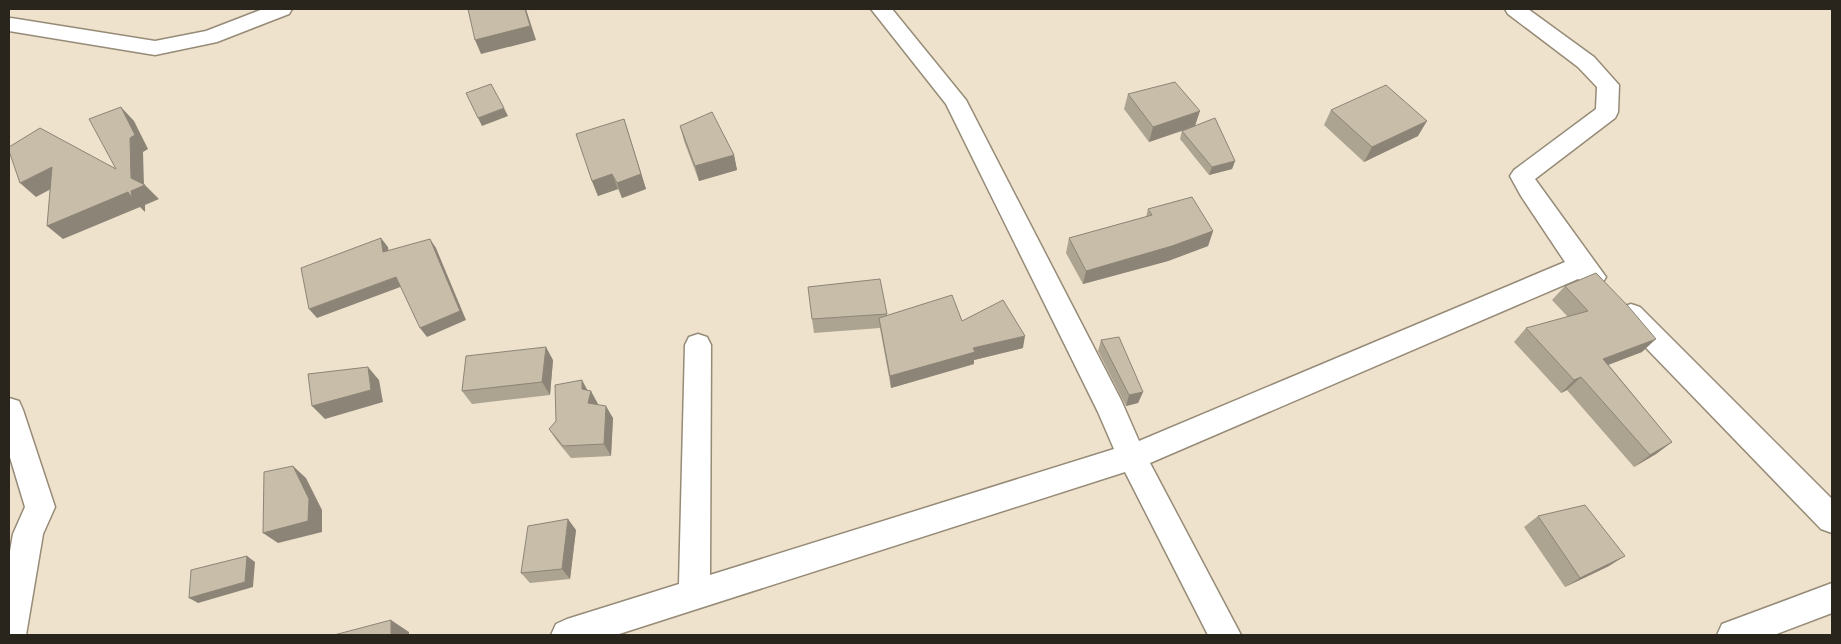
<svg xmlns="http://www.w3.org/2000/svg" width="1841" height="644" viewBox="0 0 1841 644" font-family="'Varela Round',sans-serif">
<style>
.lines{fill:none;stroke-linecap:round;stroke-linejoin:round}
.minor-casing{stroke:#968b77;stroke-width:3}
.minor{fill:#fff;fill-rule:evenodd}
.wall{fill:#aca390}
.shaded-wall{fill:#8c8476}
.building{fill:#c8bda8;stroke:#8c8476}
</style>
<rect width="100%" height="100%" fill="#eee2cd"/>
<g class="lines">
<defs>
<path id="minor" d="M263,9H292L289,14L217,42L155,55L9,31V19L11,18L155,41L206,31Z
M871,9H892L966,100L1121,400L1139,441L1565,262L1521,196L1510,176L1514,170L1596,109L1597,87L1578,67L1508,14L1505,9H1528L1594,57L1619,85L1618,112L1615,118L1535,179L1606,277L1602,284C1592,288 1586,286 1578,279L1150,463L1241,635H1208L1125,472L616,635H551L556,624L567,619L679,584L685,345L689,337L698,334L707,337L711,345L710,575L1114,449L1098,412L946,104Z
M1631,304L1640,307L1832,499V533L1821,529L1622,323L1618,315L1622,307Z
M9,398L19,401L23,410L55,507L43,534L26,635H9V557L13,534L25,507L9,454Z
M1832,583V613L1774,635H1717L1722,624Z"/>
</defs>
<use href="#minor" class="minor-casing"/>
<use href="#minor" class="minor"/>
</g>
<path class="wall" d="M1128,94L1195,126L1235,161L1232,169L1209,175L1180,139L1182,131L1188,129L1149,142L1124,109Z
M1331,110L1418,136L1364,162L1324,125Z
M624,119L646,189L622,198L618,189L598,196L592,181Z
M680,126L734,155L737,170L699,181L684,141Z
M1148,209L1213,231L1208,246L1168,261L1083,284L1066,253L1069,238L1146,217Z
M1565,286L1642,352L1608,364L1672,442L1656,454L1634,467L1567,390L1561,393L1514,342L1526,328L1568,317L1552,300Z
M887,314V315L962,321L1023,348L974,360V364L891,388L880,328L814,333L812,319Z
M1101,340L1143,392L1138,403L1126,406L1098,351Z
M553,360L550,395L472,404L462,391Z
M588,390L598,404V405L613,418L611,456L571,458L557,441L549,429Z
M1538,516L1609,566L1565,587L1524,527Z
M576,530L570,579L530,583L521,573Z"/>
<path class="shaded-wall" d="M525,9H526L536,40L481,54L475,40Z
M121,107L134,121L148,149L143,152L144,186L145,185L159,199L145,205V212L140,207L63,239L47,226L131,178Z
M504,108L508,116L482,126L478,118Z
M1200,111L1195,126L1149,142L1153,127Z
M624,119L646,189L622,198L617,183Z
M1427,121L1418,136L1364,162L1372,147Z
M734,155L737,170L699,181L695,166Z
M1235,161L1232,169L1209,175L1212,167Z
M52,167L66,181L36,197L20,183Z
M612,174L618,189L598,196L592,181Z
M1213,231L1208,246L1168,261L1083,284L1086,271Z
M381,238L388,247L390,261L383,252Z
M430,239L436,248L466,320L427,337L420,328Z
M396,277L403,286L317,318L309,309Z
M1025,336L1023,348L974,360V364L891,388L890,376L973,348Z
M1656,339L1642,352L1590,372L1603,359Z
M546,347L553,360L550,395L542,382Z
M368,367L379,380L383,402L325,419L312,406Z
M1581,377L1567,390L1561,393L1574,380Z
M582,380L589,393L591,391L598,404L595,416L588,403L582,389Z
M1143,392L1138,403L1126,406L1129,395Z
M606,406L613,418L611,456L604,444Z
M1672,442L1656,454L1634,467L1650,455Z
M293,466L306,478L322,510V532L278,543L263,533Z
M568,519L576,530L570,579L562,569Z
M247,556L255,562L253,587L198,603L189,598Z
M1625,556L1609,566L1565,587L1580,578Z
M391,620L409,632V635H391Z"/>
<path class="building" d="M468,9H525L530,26L475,40Z
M1175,82L1200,111L1153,127L1128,94Z
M491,84L504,108L478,118L466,93Z
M1386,85L1427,121L1372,147L1331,110Z
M121,107L135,135L130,138L131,178L145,185L131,191L132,198L128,192L47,226L52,167L20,183L9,151V147L40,128L116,169L89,119Z
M712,112L734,155L695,166L680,126Z
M1215,118L1235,161L1212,167L1182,131Z
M624,119L641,174L617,183L612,174L592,181L576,134Z
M1192,197L1213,231L1172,246L1086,271L1069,238L1152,215L1148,209Z
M381,238L383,252L430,239L460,311L420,328L396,277L309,309L301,268Z
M1596,273L1628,306L1656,339L1603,359L1672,442L1650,455L1581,377L1574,380L1526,328L1588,311L1565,286Z
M880,279L887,314L812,319L808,287Z
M952,295L962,321L1003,300L1025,336L973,348L975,352L890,376L879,318Z
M1119,337L1143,392L1129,395L1101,340Z
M546,347L542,382L462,391L466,356Z
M368,367L371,390L312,406L308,374Z
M582,380V389L591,391L588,403L606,406L604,444L563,446L549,429L556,421L555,385Z
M293,466L309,499L308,521L263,533L264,472Z
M1585,505L1625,556L1580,578L1538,516Z
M568,519L562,569L521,573L528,526Z
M247,556L245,582L189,598L191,570Z
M391,620V635H334Z"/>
<rect width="1841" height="644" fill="none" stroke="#29251c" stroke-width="20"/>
</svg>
